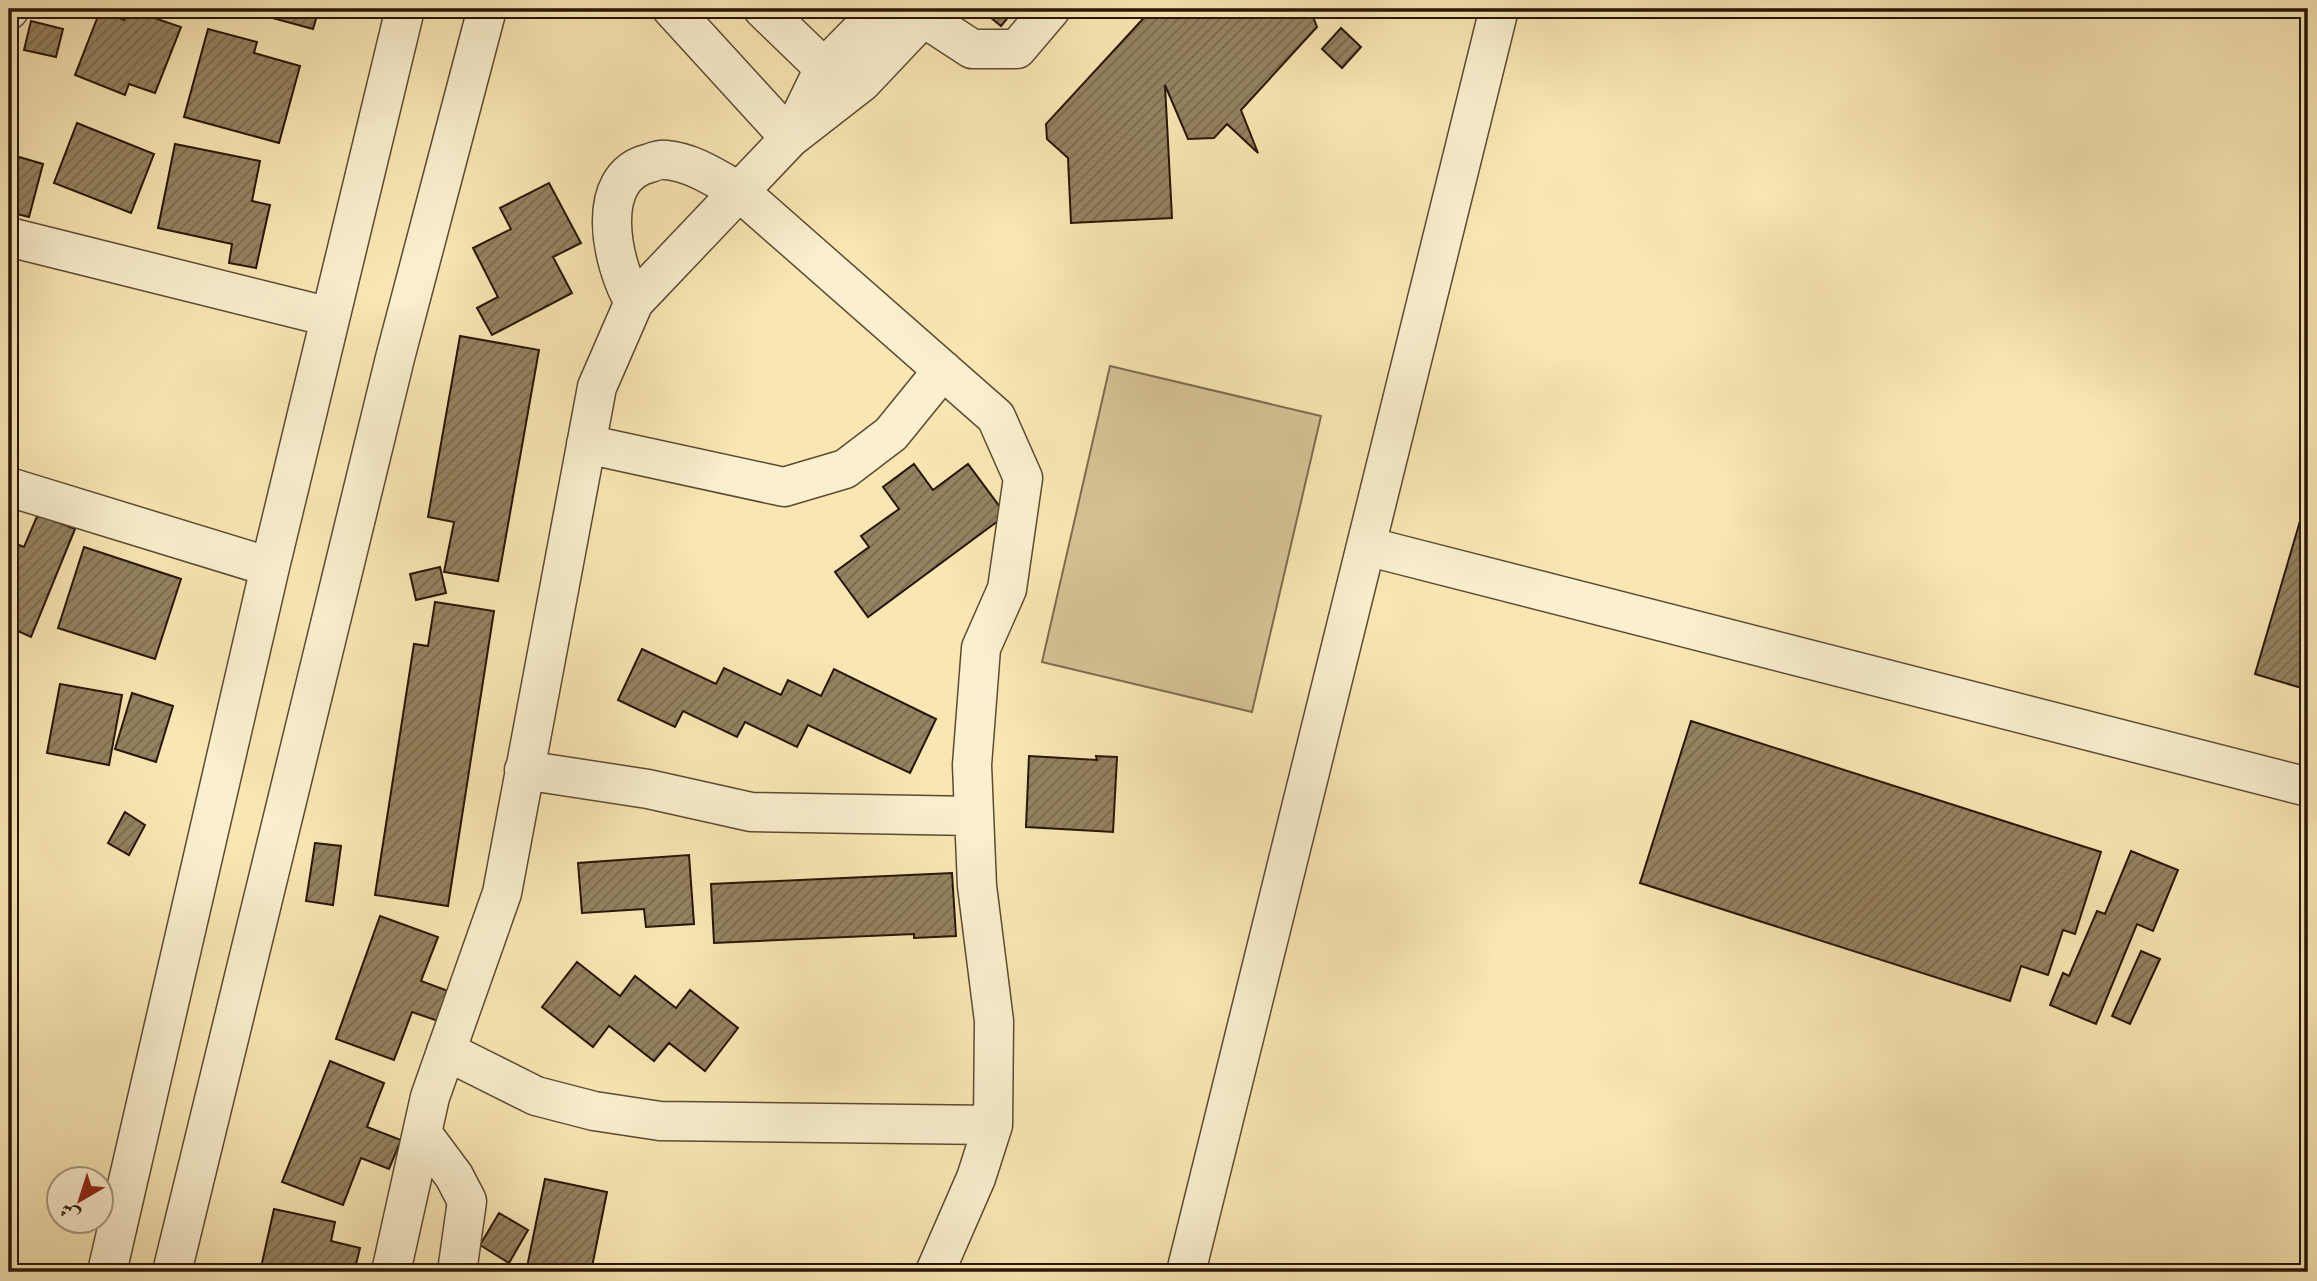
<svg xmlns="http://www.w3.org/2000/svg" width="2317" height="1281" viewBox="0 0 2317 1281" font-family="'IM FELL DW Pica',Amiri,serif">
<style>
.green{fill:#d5c396;stroke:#7e6c4e;stroke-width:2}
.building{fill:url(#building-hatch);stroke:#281507;stroke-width:2}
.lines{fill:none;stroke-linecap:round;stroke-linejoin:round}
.minor-casing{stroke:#5c4a32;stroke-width:41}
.minor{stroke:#faefce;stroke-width:38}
</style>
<defs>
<pattern id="building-hatch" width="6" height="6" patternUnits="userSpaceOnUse" patternTransform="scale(1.75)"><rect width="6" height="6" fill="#948260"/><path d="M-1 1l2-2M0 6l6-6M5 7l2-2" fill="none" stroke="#79694d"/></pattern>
</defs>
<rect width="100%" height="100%" fill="#f8e7b3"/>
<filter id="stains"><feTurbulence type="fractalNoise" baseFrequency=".00286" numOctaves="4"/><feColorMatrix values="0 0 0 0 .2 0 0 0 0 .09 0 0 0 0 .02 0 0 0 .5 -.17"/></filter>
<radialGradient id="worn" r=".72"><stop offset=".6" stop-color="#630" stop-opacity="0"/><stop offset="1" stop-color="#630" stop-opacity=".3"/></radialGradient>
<path class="green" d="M1110,366L1321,416L1252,712L1042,662Z"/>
<path class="building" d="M128,9L181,27L155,93L129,84L125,95L75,75L100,11L124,20Z
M239,9H319L313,29Z
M980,9H1015L1001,26Z
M1152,9H1310L1317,27L1241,110L1258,153L1227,124L1214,138L1188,139L1165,85L1172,218L1071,223L1068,158L1047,139L1046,124Z
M31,21L63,29L56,57L24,50Z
M1341,28L1361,47L1342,68L1322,49Z
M208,29L257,42L254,53L300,66L279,143L184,117Z
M77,123L154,154L131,213L54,183Z
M175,144L260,161L252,201L270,205L256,268L229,263L232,244L158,228Z
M9,154L43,164L29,217L9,212Z
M549,183L581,243L553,257L572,293L492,335L477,308L498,297L473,248L511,229L500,208Z
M460,336L539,350L498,581L444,572L454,522L428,517Z
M914,464L933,490L968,464L1006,515L868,617L835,572L869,547L861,536L899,509L883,487Z
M2308,494V690L2255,674Z
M38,514L75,529L31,637L9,627V541L24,547Z
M84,547L181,579L155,659L58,628Z
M440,567L446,593L416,600L410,574Z
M435,602L494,611L448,906L375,895L414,644L428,646Z
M642,649L716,684L724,668L781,695L788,680L821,696L834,669L936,719L910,773L808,725L797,747L745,722L737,737L683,711L675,727L618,700Z
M60,684L122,695L109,765L47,753Z
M132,693L173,706L156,762L115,749Z
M1691,721L2101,852L2075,934L2063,930L2048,975L2021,966L2010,1001L1640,883Z
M1029,756L1097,760L1096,756L1117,757L1113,832L1026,827Z
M125,812L145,825L129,855L108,843Z
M315,843L341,846L333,905L306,901Z
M2131,851L2178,870L2153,931L2137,924L2096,1024L2050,1005L2063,973L2069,976L2097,911L2105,914Z
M689,855L694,924L646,927L644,909L582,913L578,863Z
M952,873L956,936L914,938V934L714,943L711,884Z
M380,916L438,937L421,981L451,992L441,1022L412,1012L394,1060L336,1039Z
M2141,951L2160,959L2130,1024L2112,1016Z
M577,962L620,996L635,976L676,1008L690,990L738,1028L705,1071L669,1043L654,1061L609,1026L593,1047L542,1007Z
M330,1061L384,1083L367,1127L401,1140L389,1169L361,1158L343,1205L282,1182Z
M545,1179L607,1192L591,1272H526Z
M274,1209L335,1222L331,1241L360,1248L354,1272H260Z
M499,1213L528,1230L509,1263L480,1245Z"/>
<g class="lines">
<defs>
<path id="minor" d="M672,9L790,138
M763,9L824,68
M9,10V9
M923,17L972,49H1017L1051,9
M794,130L824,68L882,9
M9,237L330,317
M634,302C612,265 592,176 650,163C655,161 661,159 666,160C692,162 717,179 740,192L996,417L1023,478L1007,589L981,648L972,765L977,886L994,1021L993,1125L976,1178L935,1272
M586,444L784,487L845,469L891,434L943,370
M9,487L270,567
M1366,546L2308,787
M524,770L648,789L751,812L974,816
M446,1051L536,1096L594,1111L660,1121L993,1125
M422,1133L454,1176L467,1201L457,1272
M107,1272L270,567L405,9
M172,1272L395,358L487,9
M391,1272L430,1097L502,893L597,387L634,302L790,138L862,82L931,9
M1186,1272L1499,9"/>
</defs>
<use href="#minor" class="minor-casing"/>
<use href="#minor" class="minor"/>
</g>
<rect width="2317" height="1281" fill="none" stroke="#f8e7b3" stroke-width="35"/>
<rect x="10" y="10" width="2296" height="1260" fill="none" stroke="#281507" stroke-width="3.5"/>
<rect x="18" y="18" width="2282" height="1246" fill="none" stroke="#281507" stroke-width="2"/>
<g transform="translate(80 1200) rotate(219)"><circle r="33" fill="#faefce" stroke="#a6987e" stroke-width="2"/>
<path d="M0-5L12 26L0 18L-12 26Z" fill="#8f2418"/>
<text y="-10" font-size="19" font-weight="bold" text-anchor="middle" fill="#281507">ش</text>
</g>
<rect width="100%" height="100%" filter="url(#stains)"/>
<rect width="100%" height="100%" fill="url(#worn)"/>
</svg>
